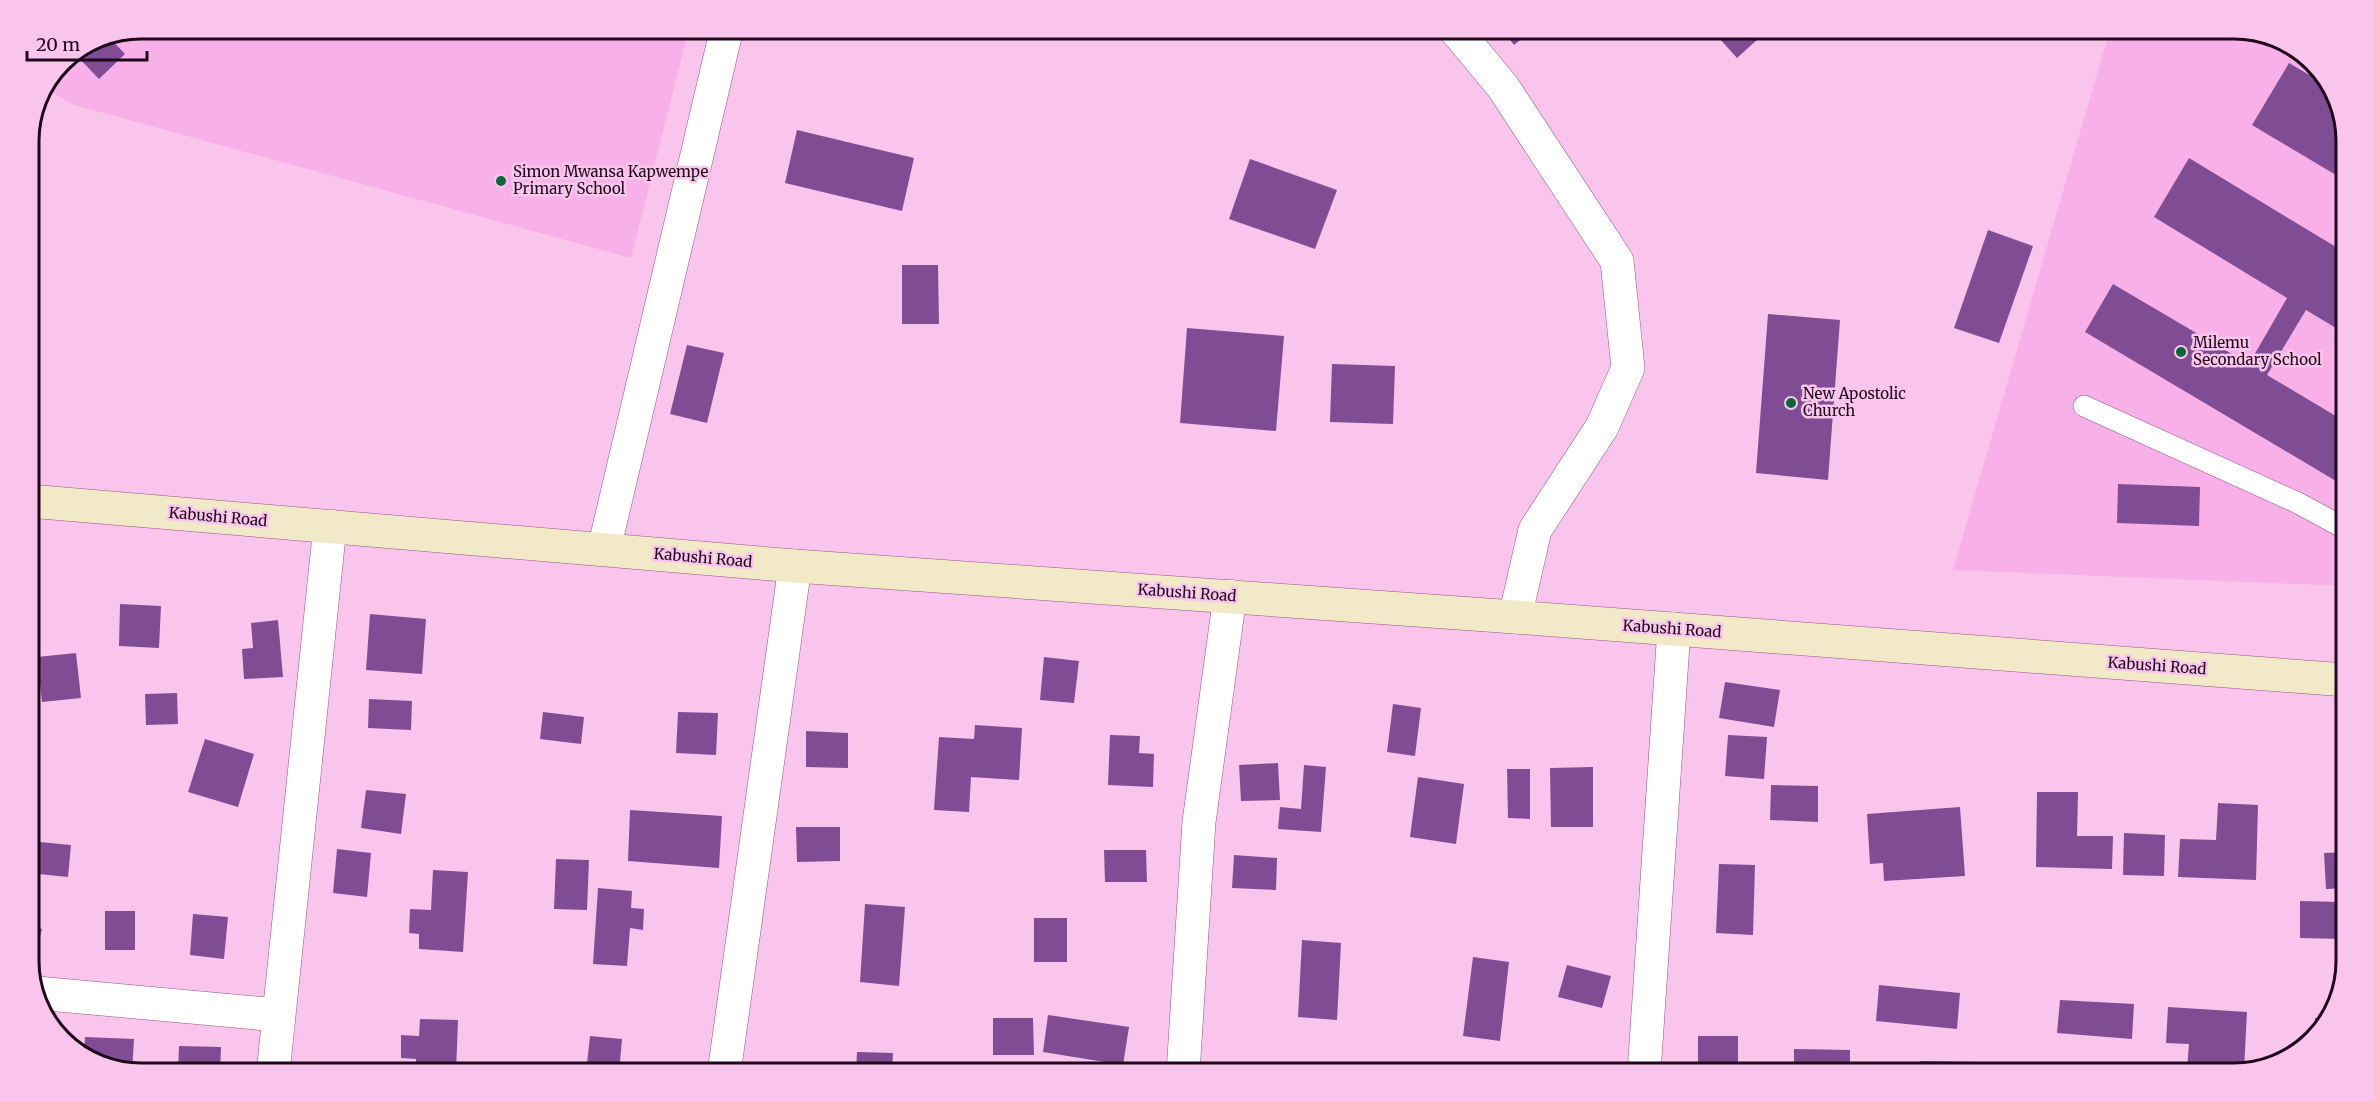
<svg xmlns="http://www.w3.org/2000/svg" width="2375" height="1102" viewBox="0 0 2375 1102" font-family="Merriweather,serif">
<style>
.built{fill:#f8b1e8}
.building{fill:#804d95}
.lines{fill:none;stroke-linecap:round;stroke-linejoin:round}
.service-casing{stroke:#905784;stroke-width:22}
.minor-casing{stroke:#905784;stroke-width:34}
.secondary-casing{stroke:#905784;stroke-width:34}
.service{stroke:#fff;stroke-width:21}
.minor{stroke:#fff;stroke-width:33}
.secondary{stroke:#f2e9c8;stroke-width:33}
.poi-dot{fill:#09663a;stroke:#fac5ed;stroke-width:2}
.labels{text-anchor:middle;stroke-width:5;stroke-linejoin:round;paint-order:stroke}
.poi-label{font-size:15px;fill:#1e081a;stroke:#fac5ed;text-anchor:start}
.street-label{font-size:15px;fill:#1e081a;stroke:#fac5ed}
.rim{fill:none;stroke:#1e081a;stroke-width:3}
</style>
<rect width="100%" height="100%" fill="#fac5ed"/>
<path class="built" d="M141,29H689L631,258L71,104L49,90L62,61L99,37Z
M2110,29H2234L2277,37L2327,78L2346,134V586L1953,570Z"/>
<path class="building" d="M1501,28H1535L1514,45Z
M1710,28H1770L1737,58Z
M107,35L125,54L99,79L74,53L99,37Z
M2289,63L2330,87L2346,134V181L2252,125Z
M797,130L914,158L902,211L785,183Z
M2189,158L2346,253V334L2306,310L2267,375L2346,422V487L2085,332L2113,284L2249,364L2287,298L2154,217Z
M1250,159L1337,190L1315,249L1229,219Z
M1988,230L2033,246L1999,343L1954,328Z
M902,265H938L939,324H902Z
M1768,314L1840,320L1828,480L1756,473Z
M1187,328L1284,336L1276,431L1180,423Z
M687,345L724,353L707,423L670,414Z
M1332,364L1395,366L1393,424L1330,422Z
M2118,484L2200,487L2199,526L2117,523Z
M120,604L161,606L159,648L119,646Z
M370,614L426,619L422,674L366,670Z
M278,620L283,677L244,679L242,649L253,648L251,623Z
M76,653L81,698L42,702L37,657Z
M1044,657L1079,661L1074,703L1040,700Z
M1725,682L1780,690L1774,727L1719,718Z
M177,693L178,724L146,725L145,694Z
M369,699L412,701L411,730L368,728Z
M1393,704L1421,708L1415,756L1387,752Z
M543,712L584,717L581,744L540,739Z
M678,712L718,713L716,755L676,753Z
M975,725L1022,728L1019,780L971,777L969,812L934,810L939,737L974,739Z
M806,731L848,733V768L806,767Z
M1110,735L1140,736L1139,753L1154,754L1153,787L1108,785Z
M1728,735L1767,737L1764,779L1725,776Z
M205,739L254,754L238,807L188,792Z
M1278,763L1280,800L1241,801L1239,765Z
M1304,765L1326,767L1321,832L1278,829L1280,807L1301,809Z
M1593,767V827H1551L1550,768Z
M1507,769H1530V819L1508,818Z
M1418,777L1464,784L1456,844L1410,837Z
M1771,785L1818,786V822L1770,820Z
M366,790L406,794L401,834L361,828Z
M2037,792H2078L2077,836H2113L2112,869L2036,867Z
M2218,803L2258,805L2256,880L2178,877L2180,839L2216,840Z
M1960,807L1965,876L1884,881L1883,863L1870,864L1867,814Z
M630,810L722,816L719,868L628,861Z
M796,827H840V861L797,862Z
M2124,833L2165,835L2164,876L2123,875Z
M29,841L71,845L68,877L29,873Z
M337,849L371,853L367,897L333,893Z
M1104,850H1146L1147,882H1105Z
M2346,852V888L2326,889L2324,853Z
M1234,855L1277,858L1276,890L1232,888Z
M556,859L589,860L587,910L554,909Z
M1719,864L1755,865L1753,935L1716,933Z
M433,870L468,872L463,952L419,949V934L409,933L410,909L431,910Z
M598,888L632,891L631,908L644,909L643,930L630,928L627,966L593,964Z
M2300,901L2341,902V939L2300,938Z
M865,904L905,907L899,986L860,982Z
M105,911H135V950H105Z
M193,914L228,917L224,959L190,955Z
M1034,918H1067V962H1034Z
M29,925L42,929L33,963L29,962Z
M1302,940L1341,943L1337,1020L1298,1017Z
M1473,957L1509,962L1500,1041L1463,1036Z
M1567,965L1611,976L1602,1008L1558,997Z
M1879,985L1960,993L1957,1029L1876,1021Z
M2060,1000L2134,1004L2132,1039L2057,1033Z
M2168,1007L2247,1012L2244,1070L2237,1072L2187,1069L2189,1044L2166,1043Z
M1048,1015L1129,1027L1123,1065L1043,1052Z
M993,1018H1033L1034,1055H993Z
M2315,1018H2326L2315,1032Z
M420,1019L458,1020L456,1073H416V1059L401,1058V1035L419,1036Z
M590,1036L622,1039L619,1073H586Z
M1698,1036H1738V1073H1698Z
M85,1037L134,1039L132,1072L98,1065L84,1054Z
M179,1046L221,1047L220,1073H178Z
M1794,1049L1850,1050V1073H1794Z
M857,1052L893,1053L892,1073H856Z
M1920,1061L1976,1062V1073H1920Z
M1021,1068H1055V1073H1021Z"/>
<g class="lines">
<defs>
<path id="service" d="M2084,406L2298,503L2346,529"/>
<path id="minor" d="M1454,28L1503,87L1617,261L1628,368L1602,427L1535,530L1515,617
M604,549L727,28
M37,993L278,1015
M273,1073L330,526
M724,1073L795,566
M1183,1073L1199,822L1230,596
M1644,1073L1674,629"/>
<path id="secondary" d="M29,501L795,566L1515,617L2346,680"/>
</defs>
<use href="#service" class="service-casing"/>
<use href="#minor" class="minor-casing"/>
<use href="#secondary" class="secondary-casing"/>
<use href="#service" class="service"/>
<use href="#minor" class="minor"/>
<use href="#secondary" class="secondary"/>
</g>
<g class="poi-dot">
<circle cx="501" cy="181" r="6"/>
<circle cx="2181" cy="352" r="6"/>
<circle cx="1791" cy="403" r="6"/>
</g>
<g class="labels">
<g class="poi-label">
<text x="513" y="177">Simon Mwansa Kapwempe<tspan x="513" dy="17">Primary School</tspan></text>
<text x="2193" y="348">Milemu<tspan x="2193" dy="17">Secondary School</tspan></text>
<text x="1803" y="399">New Apostolic<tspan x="1803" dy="17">Church</tspan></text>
</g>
<g class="street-label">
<text transform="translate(218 517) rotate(5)" y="5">Kabushi Road</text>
<text transform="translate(703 558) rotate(5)" y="5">Kabushi Road</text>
<text transform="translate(1187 593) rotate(4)" y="5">Kabushi Road</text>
<text transform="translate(1672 629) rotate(4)" y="5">Kabushi Road</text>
<text transform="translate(2157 666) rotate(4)" y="5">Kabushi Road</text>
</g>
</g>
<path d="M0 0H2375V1102H0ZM141 39H2234A102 102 0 0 1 2336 141V961A102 102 0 0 1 2234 1063H141A102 102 0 0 1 39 961V141A102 102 0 0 1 141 39Z" fill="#fac5ed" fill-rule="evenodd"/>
<path class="rim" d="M141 39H2234A102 102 0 0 1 2336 141V961A102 102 0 0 1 2234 1063H141A102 102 0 0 1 39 961V141A102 102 0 0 1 141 39Z"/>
<path d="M27 51v9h120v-9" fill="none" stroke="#1e081a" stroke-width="3"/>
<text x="36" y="51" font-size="18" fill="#1e081a" stroke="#fac5ed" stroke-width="4.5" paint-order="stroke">20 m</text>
</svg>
